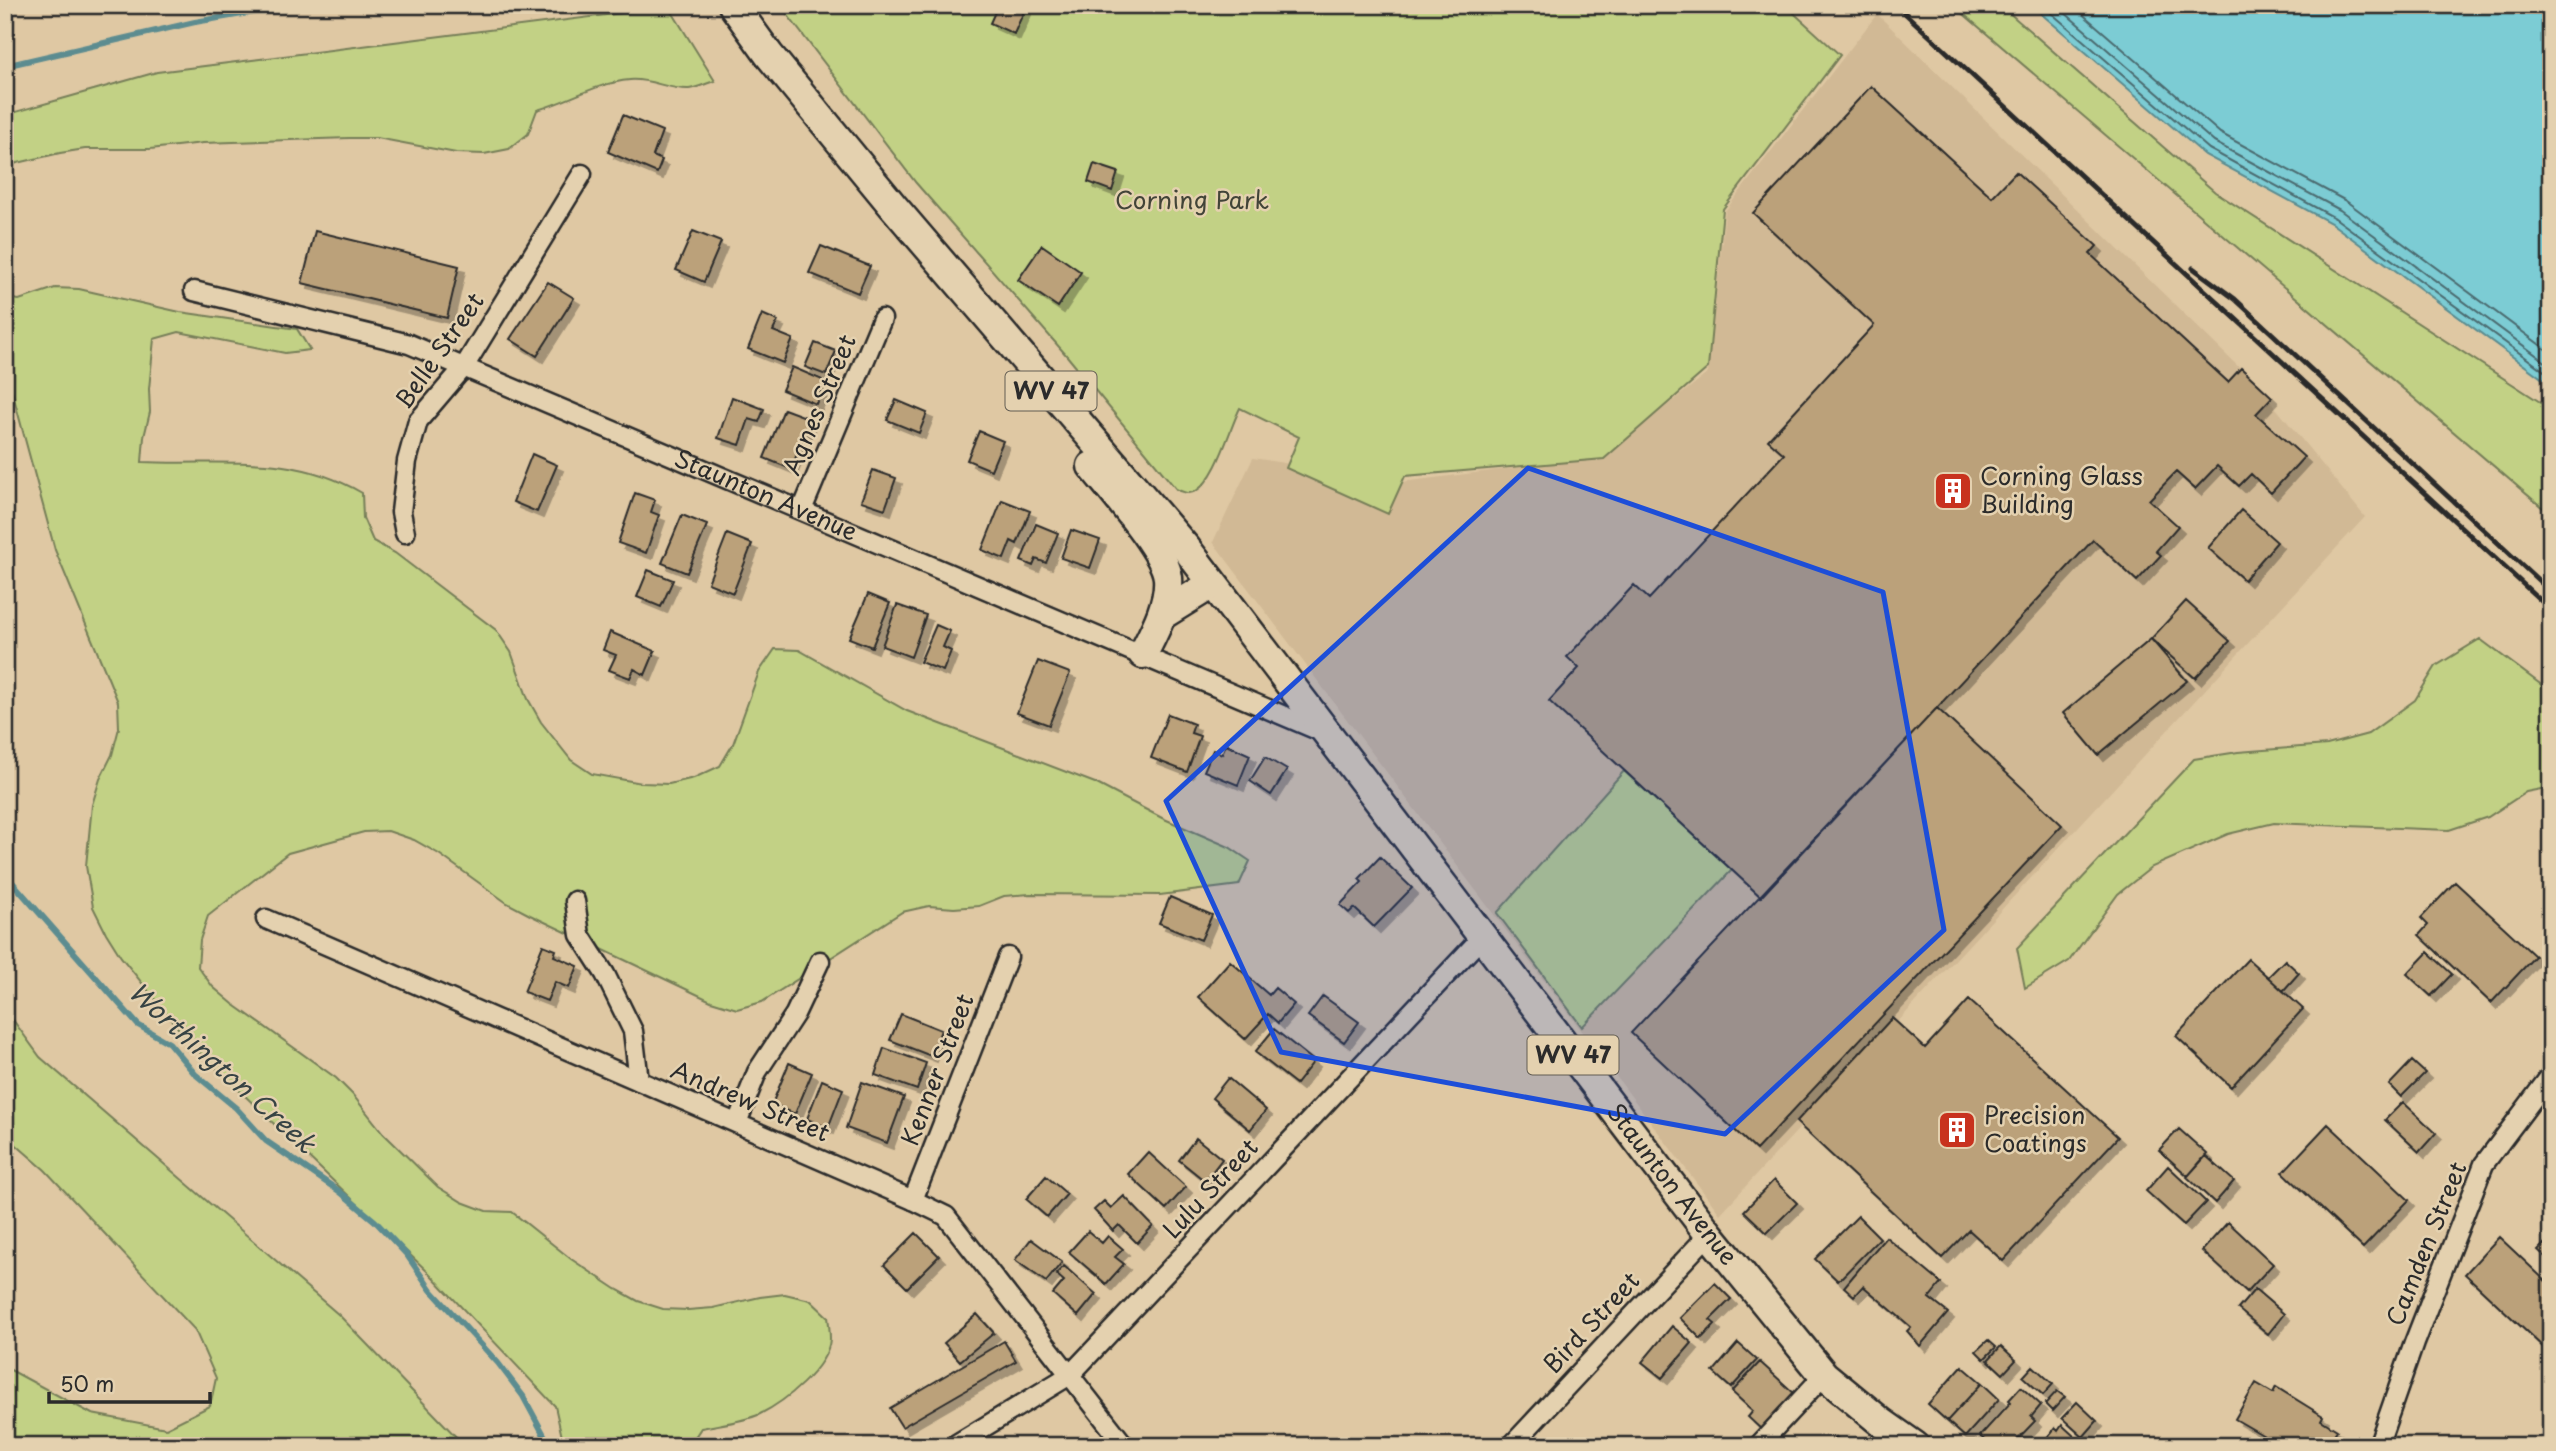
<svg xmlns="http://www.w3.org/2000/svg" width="2556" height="1451" viewBox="0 0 2556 1451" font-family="'Playpen Sans',sans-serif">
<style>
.built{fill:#d1b995}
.green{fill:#c2d185;stroke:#767e58;stroke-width:2}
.water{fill:#7bccd4;stroke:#5b8c90;stroke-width:2}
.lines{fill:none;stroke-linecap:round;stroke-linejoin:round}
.shore{stroke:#4b6b6f;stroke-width:2}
.stream{stroke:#5b8c90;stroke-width:6}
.building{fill:#bba17a;stroke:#2b2b2b;stroke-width:2;filter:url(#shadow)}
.minor-casing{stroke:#2b2b2b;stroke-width:23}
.primary-casing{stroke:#2b2b2b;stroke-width:33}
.minor{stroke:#e4d1af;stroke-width:18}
.primary{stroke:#e4d1af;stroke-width:28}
.rail{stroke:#2b2b2b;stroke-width:5}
.marked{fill:#1d4ed8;fill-opacity:0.2;stroke:#1d4ed8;stroke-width:5;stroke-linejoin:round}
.labels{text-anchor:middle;stroke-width:5;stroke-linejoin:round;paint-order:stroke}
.shield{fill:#e4d1af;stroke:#625d53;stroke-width:2}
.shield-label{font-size:23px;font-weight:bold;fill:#2b2b2b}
.park-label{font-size:24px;fill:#424438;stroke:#e4d1af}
.street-label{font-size:24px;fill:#2b2b2b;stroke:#e4d1af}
.poi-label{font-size:24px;fill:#2b2b2b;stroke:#e4d1af;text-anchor:start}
.water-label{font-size:26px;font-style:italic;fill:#374344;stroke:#e4d1af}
</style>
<defs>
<filter id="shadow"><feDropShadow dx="6" dy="6" stdDeviation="0" flood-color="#0004"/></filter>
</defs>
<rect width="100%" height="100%" fill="#dfc8a3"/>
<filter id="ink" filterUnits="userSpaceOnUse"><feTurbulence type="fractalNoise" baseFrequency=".0143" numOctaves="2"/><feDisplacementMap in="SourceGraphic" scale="14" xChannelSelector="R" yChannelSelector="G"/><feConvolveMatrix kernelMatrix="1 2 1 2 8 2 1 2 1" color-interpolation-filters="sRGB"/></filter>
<g filter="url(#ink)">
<path class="built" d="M1877,14L2258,386L2365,517L1720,1214L1213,542L1253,458L1402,482L1602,457L1708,373L1725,211Z"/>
<path class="green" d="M780,5H1785L1840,55L1723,209L1708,368L1604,459L1405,476L1388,514L1286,468L1299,437L1240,408C1229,430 1217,478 1196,491C1189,495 1182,492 1176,489L1067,356L916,183Z
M1953,5H2000L2215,192L2551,409V515Z
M669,7L715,81C707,83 697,88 689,89C669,90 649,78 630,80C596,83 569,101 537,110L528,134L509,149L484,154L456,153L377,138H349L203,143L150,149H85L60,153L5,166V115L157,72Z
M55,288L79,289L180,312L297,329L310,350L285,353L179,332L154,339L149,389L150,412L144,437L142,462C221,466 290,451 362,493L363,518L373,541L395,553L496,630L511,652L528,699L541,722L571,760L592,774L642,783L669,784L694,778L720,766L733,744L759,672L775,649L799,650L907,711L1095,783L1162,818L1229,847L1250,861L1239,885L1160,895L1030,894L1004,896L979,906L954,908L929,906L902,912L762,1002L737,1009L711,1001L530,915L507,903L439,854L414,840L388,831L364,832L288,853L208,916L200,940L198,967L213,987L233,1004L336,1078L352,1094L383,1133L438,1187L462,1202L486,1211L512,1212L571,1259L616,1289L638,1301L663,1309L688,1310L713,1308L760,1297L785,1294L810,1300L828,1317C829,1324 830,1332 830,1339C828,1368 784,1402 760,1414C743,1422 720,1424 701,1428L689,1446H564L555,1406L431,1275L190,1043L121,957L106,933L93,907L86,866L92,805L100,779L112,755L119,728L118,702L55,550L12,391L5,380V298L19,300Z
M2480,639L2551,692V787L2526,792L2488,817L2449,830L2274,823L2228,834L2152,867L2118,894L2069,961L2025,988L2017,948L2194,759L2238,752L2327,745L2368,734L2415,700L2436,666Z
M1624,771L1732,870L1582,1027L1497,913Z
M5,1009L40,1057L339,1315L465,1446H5V1367L92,1414L166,1428L210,1406L216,1378L195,1330L45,1170L5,1135Z"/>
<path class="water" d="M2031,5H2551V385L2331,223L2205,155Z"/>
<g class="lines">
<path class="shore" d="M2042,5L2209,149L2335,218L2551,376
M2056,5L2214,142L2340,210L2551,366
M2072,5L2220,133L2346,201L2551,353"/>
<path class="stream" d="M5,66L195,22L296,5
M5,874L138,1025L169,1043L195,1074L236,1108L266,1141L339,1191L375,1221L407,1255L431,1290L498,1363L523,1396L550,1446"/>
</g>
<path class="building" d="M998,5H1017L1025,9L1014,34L990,23Z
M1871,86L1992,197L2016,172L2097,246L2090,254L2228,382L2241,368L2272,397L2256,414L2304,457L2271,493L2251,474L2239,486L2217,466L2195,489L2176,472L2149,500L2178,526L2156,551L2161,555L2137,581L2093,540L1761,897L1549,701L1579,668L1567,657L1634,585L1649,599L1784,454L1768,440L1874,325L1753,213Z
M623,115L662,131L653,156L662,160L657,173L608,152Z
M1094,164L1118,172L1112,191L1088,182Z
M315,231L459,266L447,318L302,283Z
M693,231L721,242L704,282L676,270Z
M1042,245L1081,272L1058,307L1018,280Z
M821,246L870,266L858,293L809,273Z
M548,282L574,298L537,356L510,339Z
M762,314L778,321L773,331L793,339L783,363L748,349Z
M815,343L836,351L826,375L805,367Z
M792,367L825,381L816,404L782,390Z
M732,397L764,409L759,422L749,419L740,445L718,438Z
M896,400L927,413L919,433L887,420Z
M784,409L811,419L791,469L764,458Z
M979,431L1003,441L991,470L967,460Z
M532,454L557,465L537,512L513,502Z
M873,470L896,478L885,509L861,501Z
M635,493L655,500L651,512L659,515L646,553L618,543Z
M1002,500L1030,511L1017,544L1011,541L1004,559L982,550Z
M2241,510L2277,542L2244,580L2208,548Z
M682,515L707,525L687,573L662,563Z
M1036,524L1058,533L1046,563L1036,559L1033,566L1021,561Z
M1071,530L1100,540L1090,568L1061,558Z
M727,534L752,544L733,593L708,583Z
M648,570L673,580L661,607L637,597Z
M868,594L890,603L872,647L849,638Z
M2186,601L2230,641L2195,678L2151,639Z
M897,605L926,615L911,657L882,646Z
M936,625L950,631L943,647L951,651L943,671L920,662Z
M610,632L655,651L645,675L634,669L630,678L609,670L616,655L603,650Z
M2151,639L2187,681L2098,755L2063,713Z
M1038,661L1070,673L1049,725L1017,713Z
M1937,708L2062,825L1756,1150L1631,1033Z
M1168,714L1194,724L1191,733L1200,736L1187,772L1151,758Z
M1226,744L1250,755L1238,785L1204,771L1213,750L1222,754Z
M1265,757L1287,770L1271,795L1250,781Z
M1380,857L1412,888L1374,927L1354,908L1349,913L1340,905L1362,882L1359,879Z
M2455,882L2535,956L2491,1003L2419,935L2428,925L2421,918Z
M1170,897L1212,915L1201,940L1159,923Z
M543,945L556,950L554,956L578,966L569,988L555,982L547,1001L524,992Z
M2428,952L2452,974L2431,996L2407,974Z
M2248,959L2303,1009L2231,1087L2176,1036Z
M2285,960L2299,973L2283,991L2268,977Z
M1230,961L1269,995L1275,988L1294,1004L1278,1023L1268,1014L1245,1039L1198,997Z
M1323,996L1359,1022L1344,1042L1308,1016Z
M1969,1000L2118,1137L2003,1261L1969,1230L1942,1258L1796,1122L1892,1018L1925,1048Z
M901,1014L941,1030L931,1056L890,1040Z
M1274,1029L1314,1061L1296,1084L1255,1052Z
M884,1048L926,1063L917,1090L875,1075Z
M2412,1061L2425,1073L2401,1097L2389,1085Z
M789,1063L812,1073L795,1114L772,1104Z
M1228,1078L1266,1110L1250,1130L1212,1098Z
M822,1080L843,1089L828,1128L807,1119Z
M862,1082L904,1097L887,1143L846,1128Z
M2403,1102L2436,1133L2419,1152L2385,1120Z
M2328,1124L2409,1200L2363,1248L2283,1172Z
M2179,1129L2207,1154L2188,1176L2159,1150Z
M1196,1138L1222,1159L1205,1181L1179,1160Z
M1148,1152L1186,1187L1166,1209L1128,1174Z
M2206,1156L2234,1181L2215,1203L2187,1177Z
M2168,1166L2206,1202L2184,1225L2146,1191Z
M1046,1176L1067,1194L1047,1217L1026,1199Z
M1774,1180L1797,1203L1767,1233L1744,1211Z
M1124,1196L1153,1226L1137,1243L1119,1225L1113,1231L1094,1210L1104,1201L1111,1208Z
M1858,1216L1880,1238L1838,1281L1815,1259Z
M2228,1222L2273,1264L2247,1292L2202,1251Z
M1088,1231L1102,1243L1108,1236L1123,1249L1115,1257L1124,1264L1106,1284L1069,1252Z
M916,1233L939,1256L907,1288L884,1265Z
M1886,1237L1941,1283L1929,1298L1948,1313L1920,1346L1907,1331L1911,1327L1863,1286L1854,1296L1844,1287Z
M2499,1237L2551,1286V1340L2544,1348L2465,1274Z
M2551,1237V1262L2538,1250Z
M1031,1239L1062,1262L1046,1282L1015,1260Z
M1064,1266L1096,1294L1078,1316L1053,1294L1064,1281L1056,1274Z
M1715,1283L1731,1299L1710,1320L1715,1324L1701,1339L1680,1318Z
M2255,1289L2284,1314L2268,1334L2238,1309Z
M977,1314L994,1333L960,1361L944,1343Z
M1672,1326L1692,1343L1662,1378L1642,1362Z
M1988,1340L1996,1347L1984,1359L1976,1351Z
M1004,1341L1016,1361L902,1427L890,1408Z
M1738,1343L1757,1360L1731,1388L1713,1372Z
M2001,1346L2016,1360L2003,1374L1988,1360Z
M1760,1362L1796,1395L1763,1431L1748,1417L1753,1411L1732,1392Z
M1962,1366L1982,1383L1947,1421L1928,1404Z
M2033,1366L2053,1384L2043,1395L2023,1377Z
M1982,1383L1999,1399L1965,1437L1947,1421Z
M2256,1383L2273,1393L2276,1387L2323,1416L2321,1420L2337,1430L2327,1446H2261L2266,1437L2235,1419Z
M2021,1387L2041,1405L2031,1417L2035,1421L2011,1446H1991L1980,1436L2011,1402L2009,1400Z
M2057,1391L2065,1397L2052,1411L2045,1404Z
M2077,1402L2097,1421L2083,1437L2062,1418Z
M2062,1425L2074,1436L2069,1442L2073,1446H2040L2055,1428L2058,1431Z
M1836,1437L1846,1446H1827Z"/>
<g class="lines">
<defs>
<g id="minor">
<path id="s1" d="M194,291L409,344L1322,732"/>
<path d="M802,510L882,319"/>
<path d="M405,533L401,512L407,461L418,421L464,367L582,174"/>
<path d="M575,901L580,935L605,974L633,1031L639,1081"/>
<path d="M266,919L913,1200L946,1216L1125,1446"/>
<path d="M737,1123L757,1072L795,1014L820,961"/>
<path d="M913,1200L1008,957"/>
<path d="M953,1446L1070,1375L1482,937"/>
<path d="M1511,1446L1709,1234"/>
<path d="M1758,1446L1824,1375"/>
<path d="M2378,1446L2414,1343L2484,1164L2551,1075"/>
</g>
<g id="primary">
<path id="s2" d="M733,5L769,55L893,206L1186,548L1709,1234L1824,1375L1881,1422L1915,1446"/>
<path d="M1092,466C1111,490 1165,550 1168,578C1170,603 1154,632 1143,654"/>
<path d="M1162,615L1212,584"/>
</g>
</defs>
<use href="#minor" class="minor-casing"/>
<use href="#primary" class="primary-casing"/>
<use href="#minor" class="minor"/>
<use href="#primary" class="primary"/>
<path class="rail" d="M1896,5L2551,610
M2193,268L2235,299L2551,592"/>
</g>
</g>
<path class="marked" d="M1528,468L1883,592L1944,930L1725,1134L1281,1052L1166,801Z"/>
<defs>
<symbol id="building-square" viewBox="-11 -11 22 22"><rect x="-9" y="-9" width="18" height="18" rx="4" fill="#c8321e" stroke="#e4d1af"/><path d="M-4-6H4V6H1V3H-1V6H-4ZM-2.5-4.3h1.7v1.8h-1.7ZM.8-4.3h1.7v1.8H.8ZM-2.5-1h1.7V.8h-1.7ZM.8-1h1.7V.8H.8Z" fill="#fff"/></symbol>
</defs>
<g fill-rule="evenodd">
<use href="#building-square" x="1931" y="469" width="44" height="44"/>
<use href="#building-square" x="1935" y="1108" width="44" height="44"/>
</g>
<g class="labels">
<g class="shield">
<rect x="1005.5" y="371.5" width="91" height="39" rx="5"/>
<rect x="1527.5" y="1035.5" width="91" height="39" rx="5"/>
</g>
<g class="shield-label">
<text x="1051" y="399">WV 47</text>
<text x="1573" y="1063">WV 47</text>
</g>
<g class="park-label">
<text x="1192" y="209">Corning Park</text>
</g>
<g class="street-label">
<text transform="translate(440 351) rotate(-55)" y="8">Belle Street</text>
<text transform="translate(820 405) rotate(-67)" y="8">Agnes Street</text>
<text dy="8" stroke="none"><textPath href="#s1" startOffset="609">Staunton Avenue</textPath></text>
<text transform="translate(938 1070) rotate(-69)" y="8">Kenner Street</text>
<text transform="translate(750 1102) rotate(23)" y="8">Andrew Street</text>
<text dy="8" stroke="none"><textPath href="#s2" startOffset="1508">Staunton Avenue</textPath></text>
<text transform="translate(1211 1189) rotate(-47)" y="8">Lulu Street</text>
<text transform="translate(2427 1244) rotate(-68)" y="8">Camden Street</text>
<text transform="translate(1592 1323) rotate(-47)" y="8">Bird Street</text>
</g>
<g class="poi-label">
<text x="1980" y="485">Corning Glass<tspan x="1980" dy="28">Building</tspan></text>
<text x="1984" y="1124">Precision<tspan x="1984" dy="28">Coatings</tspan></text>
</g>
<g class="water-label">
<text transform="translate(222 1068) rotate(42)" y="9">Worthington Creek</text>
</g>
</g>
<rect width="2556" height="1451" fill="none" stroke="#e4d1af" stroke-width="28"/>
<rect x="14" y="14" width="2528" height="1423" fill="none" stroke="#2b2b2b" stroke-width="2.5" filter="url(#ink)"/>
<path d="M49 1392v10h161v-10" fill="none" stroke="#2b2b2b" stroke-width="3.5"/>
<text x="60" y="1392" font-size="21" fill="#2b2b2b" stroke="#e4d1af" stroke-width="5" paint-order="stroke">50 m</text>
</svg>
